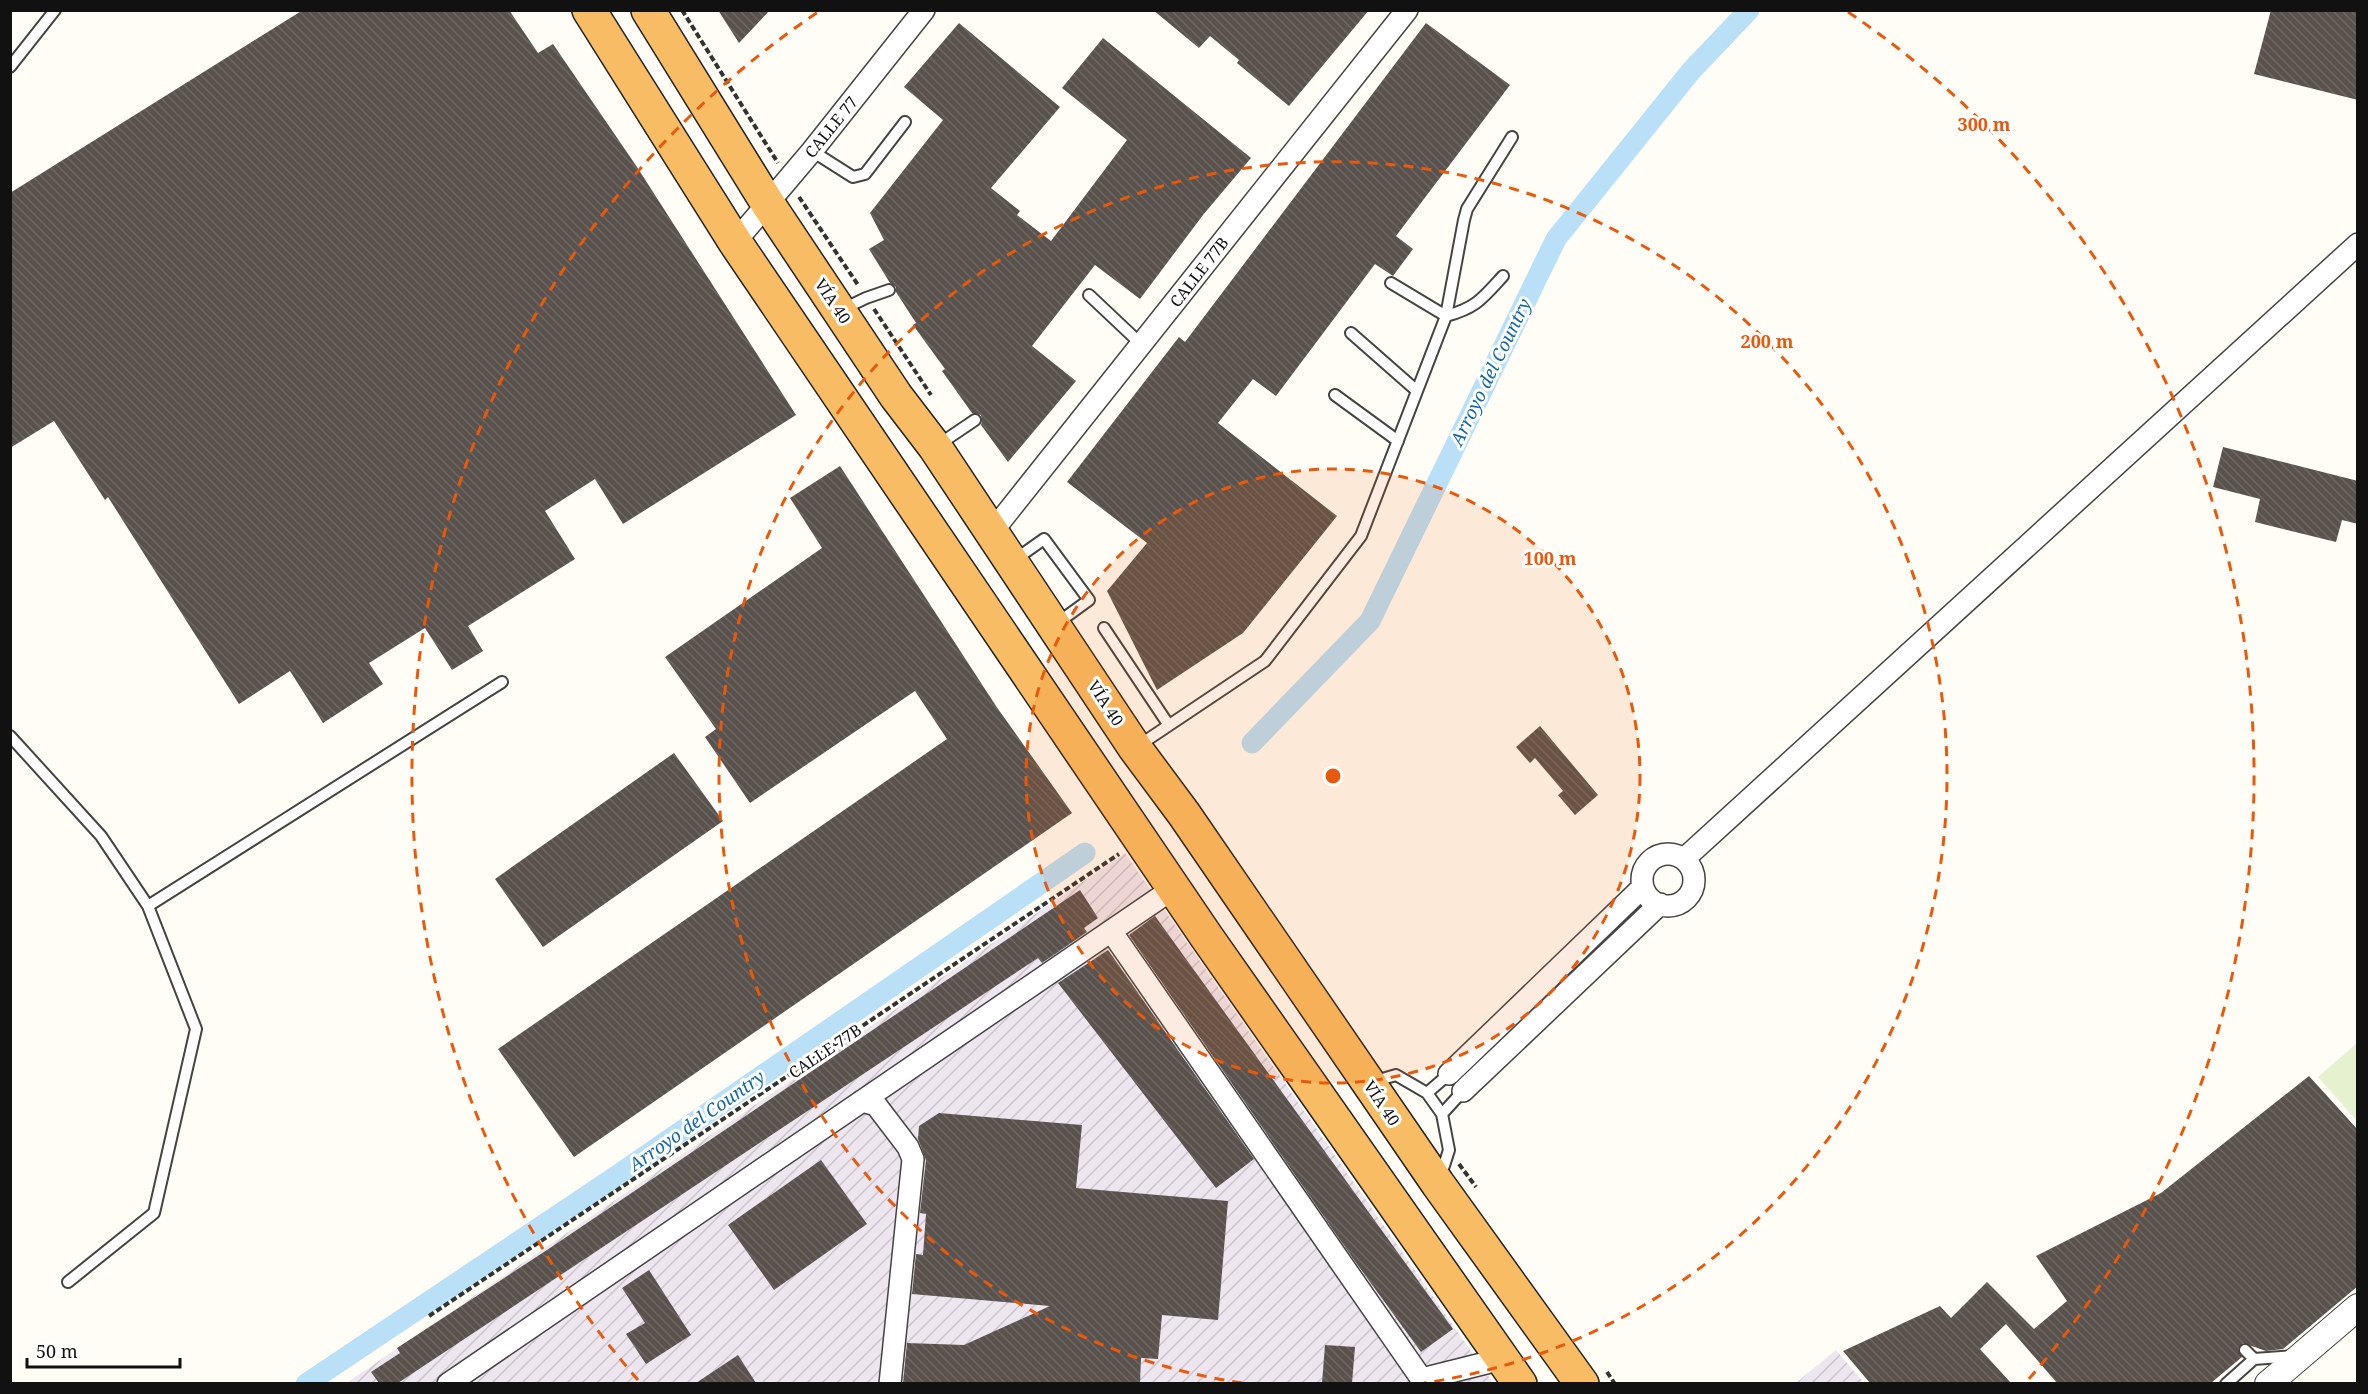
<svg xmlns="http://www.w3.org/2000/svg" width="2368" height="1394" viewBox="0 0 2368 1394" font-family="'Noto Serif',serif">
<style>
.industrial{fill:url(#industrial-furrows)}
.pitch{fill:#e6f2cf}
.lines{fill:none;stroke-linecap:round;stroke-linejoin:round}
.canal{stroke:#b9e0f7;stroke-width:21}
.building{fill:url(#building-back-hatch)}
.service-casing{stroke:#444;stroke-width:14}
.minor-casing{stroke:#444;stroke-width:24}
.tertiary-casing{stroke:#444;stroke-width:28}
.trunk-casing{stroke:#222;stroke-width:36}
.path{stroke:#333;stroke-width:4;stroke-dasharray:6 3;stroke-linecap:butt}
.service{stroke:#fff;stroke-width:10}
.minor{stroke:#fff;stroke-width:21}
.tertiary{stroke:#fff;stroke-width:26}
.trunk{stroke:#f7bc64;stroke-width:33}
.ring{fill:none;stroke:#e8590c;stroke-width:3;stroke-dasharray:10 8}
.labels{text-anchor:middle;stroke-width:6;stroke-linejoin:round;paint-order:stroke}
.street-label{font-size:16px;fill:#111;stroke:#fff}
.water-label{font-size:18px;font-style:italic;fill:#1768a6;stroke:#fff}
.centre{fill:#e8590c;stroke:#fff;stroke-width:3}
.ring-label{font-size:18px;text-anchor:middle;font-weight:bold;fill:#e8590c;stroke:#fff;stroke-width:6;stroke-linejoin:round;paint-order:stroke}
</style>
<defs>
<pattern id="industrial-furrows" width="10" height="10" patternUnits="userSpaceOnUse" patternTransform="scale(1.5)"><rect width="10" height="10" fill="#eee6ef"/><path d="M-1 1l2-2M0 10L10 0M9 11l2-2" fill="none" stroke="#cbc4cc"/></pattern>
<pattern id="building-back-hatch" width="6" height="6" patternUnits="userSpaceOnUse" patternTransform="scale(1.5)"><rect width="6" height="6" fill="#5a524d"/><path d="M-1 5l2 2M0 0l6 6M5-1l2 2" fill="none" stroke="#6d6662"/></pattern>
</defs>
<rect width="100%" height="100%" fill="#fffdf5"/>
<path class="industrial" d="M1125,853L1493,1383L345,1384Z
M1836,1350L1864,1383H1796Z"/>
<path class="pitch" d="M2357,1043V1121L2318,1077Z"/>
<g class="lines">
<path class="canal" d="M1252,743L1370,621L1556,239L1691,71L1749,10
M306,1384L615,1177L1085,853"/>
</g>
<path class="building" d="M303,10H509L538,53L553,44L637,167L796,415L623,524L595,479L545,511L575,559L468,626L483,651L452,670L425,628L369,663L383,684L323,723L290,671L239,704L108,497L105,500L54,421L10,448V193Z
M718,10H770L739,43Z
M1153,10H1369L1289,106L1237,63L1239,60L1210,36L1199,48Z
M2271,10H2358V100L2254,74Z
M959,23L1060,107L991,188L1020,211L1017,215L1051,241L1127,140L1062,88L1103,38L1251,158L1203,215L1140,299L1095,265L1032,346L1076,381L1008,462L981,425L982,420L981,415L972,413L942,371L945,369L913,325L916,323L896,292V287L890,283L869,249L884,240L870,213L943,120L904,87Z
M1426,23L1510,85L1396,236L1413,249L1393,276L1375,264L1276,396L1253,379L1218,423L1337,516L1243,633L1157,690L1107,591L1147,543L1067,482L1179,337L1185,342Z
M2223,447L2358,481V524L2342,520L2336,542L2255,522L2260,499L2213,487Z
M840,466L996,706L1072,813L574,1157L498,1049L947,739L915,691L750,803L705,737L716,729L665,657L822,548L790,498Z
M1540,726L1598,795L1575,815L1558,795L1563,791L1535,758L1530,763L1516,747Z
M674,753L723,821L543,947L495,879Z
M1080,890L1098,918L1084,928L1087,932L1042,963L1038,958L398,1383H379L371,1372L400,1353L397,1348L550,1248Z
M1155,916L1453,1329L1421,1352L1354,1260L1129,935Z
M1108,950L1254,1159L1216,1188L1058,983Z
M2309,1076L2358,1130V1286L2283,1349L2266,1351L2243,1343L2238,1349L2242,1357L2211,1383H2057L2006,1324L1980,1349L2011,1383H1870L1843,1351L1940,1306L1951,1318L1987,1282L2034,1329L2067,1301L2036,1256L2161,1193Z
M939,1113L1082,1125L1076,1188L1228,1201L1218,1320L1162,1315L1158,1359L1141,1358L1140,1383H903L907,1343L964,1345L1050,1306L912,1294L916,1254L923,1255L926,1214L920,1213L926,1160L918,1139L919,1126Z
M821,1160L867,1224L774,1290L728,1225Z
M649,1270L691,1335L646,1364L626,1334L645,1323L622,1288Z
M1325,1345L1355,1347L1352,1383H1322Z
M738,1355L756,1383H696Z"/>
<g class="lines">
<defs>
<path id="service" d="M10,67L55,10
M812,151L853,177L865,174L905,122
M1391,283L1446,316C1476,308 1482,299 1503,276
M1089,295L1142,345
M843,309L866,298L889,290
M1351,333L1417,391
M1335,395L1398,441
M938,445L975,420
M1013,561L1044,539L1089,600L1056,624
M1104,628L1168,724
M10,736L101,836L148,906L502,682
M1138,746L1265,661L1361,536L1446,316L1464,220L1467,209L1512,137
M1372,1082L1396,1075L1427,1093L1449,1074
M1427,1093L1442,1114
M1440,1178L1449,1150L1442,1114L1463,1091
M68,1282L154,1213L196,1029L148,906
M2245,1350L2254,1359
M2226,1384L2254,1359L2294,1356"/>
<path id="minor" d="M735,242L812,151L924,10
M991,533L1407,10
M1642 880a26 26 0 1 1 52 0a26 26 0 1 1-52 0Z
M1684,859L2358,244
M1111,931L1174,888
M1449,1074L1643,887
M1463,1091L1660,904
M862,1101L876,1105L908,1147L913,1159L890,1384
M1422,1379L1486,1363L1501,1358
M448,1384L1111,931L1425,1384"/>
<path id="tertiary" d="M2268,1384L2358,1307"/>
<path id="trunk" d="M589,10L735,242L1206,936L1520,1384
M648,10L768,204L896,396L935,447L1135,748L1184,814L1438,1184L1582,1384"/>
</defs>
<use href="#service" class="service-casing"/>
<use href="#minor" class="minor-casing"/>
<use href="#tertiary" class="tertiary-casing"/>
<use href="#trunk" class="trunk-casing"/>
<path class="path" d="M682,10L778,163
M799,197L858,285
M874,309L931,395
M1459,1164L1476,1187
M429,1316L1119,854
M1607,1372L1615,1384"/>
<use href="#service" class="service"/>
<use href="#minor" class="minor"/>
<use href="#tertiary" class="tertiary"/>
<use href="#trunk" class="trunk"/>
</g>
<circle cx="1333" cy="776" r="307" fill="#e8590c" fill-opacity=".12"/>
<g class="ring">
<circle cx="1333" cy="776" r="307"/>
<path d="M1242 1383A614 614 0 1 1 1424 1383"/>
<path d="M638 1380A921 921 0 0 1 818 12M1848 12A921 921 0 0 1 2028 1380"/>
</g>
<g class="labels">
<g class="street-label">
<text transform="translate(831 127) rotate(-51)" y="6">CALLE 77</text>
<text transform="translate(1199 272) rotate(-52)" y="6">CALLE 77B</text>
<text transform="translate(833 301) rotate(56)" y="6">VÍA 40</text>
<text transform="translate(1106 703) rotate(57)" y="6">VÍA 40</text>
<text transform="translate(825 1051) rotate(-34)" y="6">CALLE 77B</text>
<text transform="translate(1382 1103) rotate(56)" y="6">VÍA 40</text>
</g>
<g class="water-label">
<text transform="translate(1491 372) rotate(-64)" y="6">Arroyo del Country</text>
<text transform="translate(697 1121) rotate(-35)" y="6">Arroyo del Country</text>
</g>
</g>
<circle cx="1333" cy="776" r="9" class="centre"/>
<g class="ring-label">
<text x="1984" y="131">300 m</text>
<text x="1767" y="348">200 m</text>
<text x="1550" y="565">100 m</text>
</g>
<rect width="2368" height="1394" fill="none" stroke="#111111" stroke-width="24"/>
<path d="M27 1358v9h153v-9" fill="none" stroke="#111111" stroke-width="3"/>
<text x="36" y="1358" font-size="18" fill="#111111" stroke="#ffffff" stroke-width="4.5" paint-order="stroke">50 m</text>
</svg>
